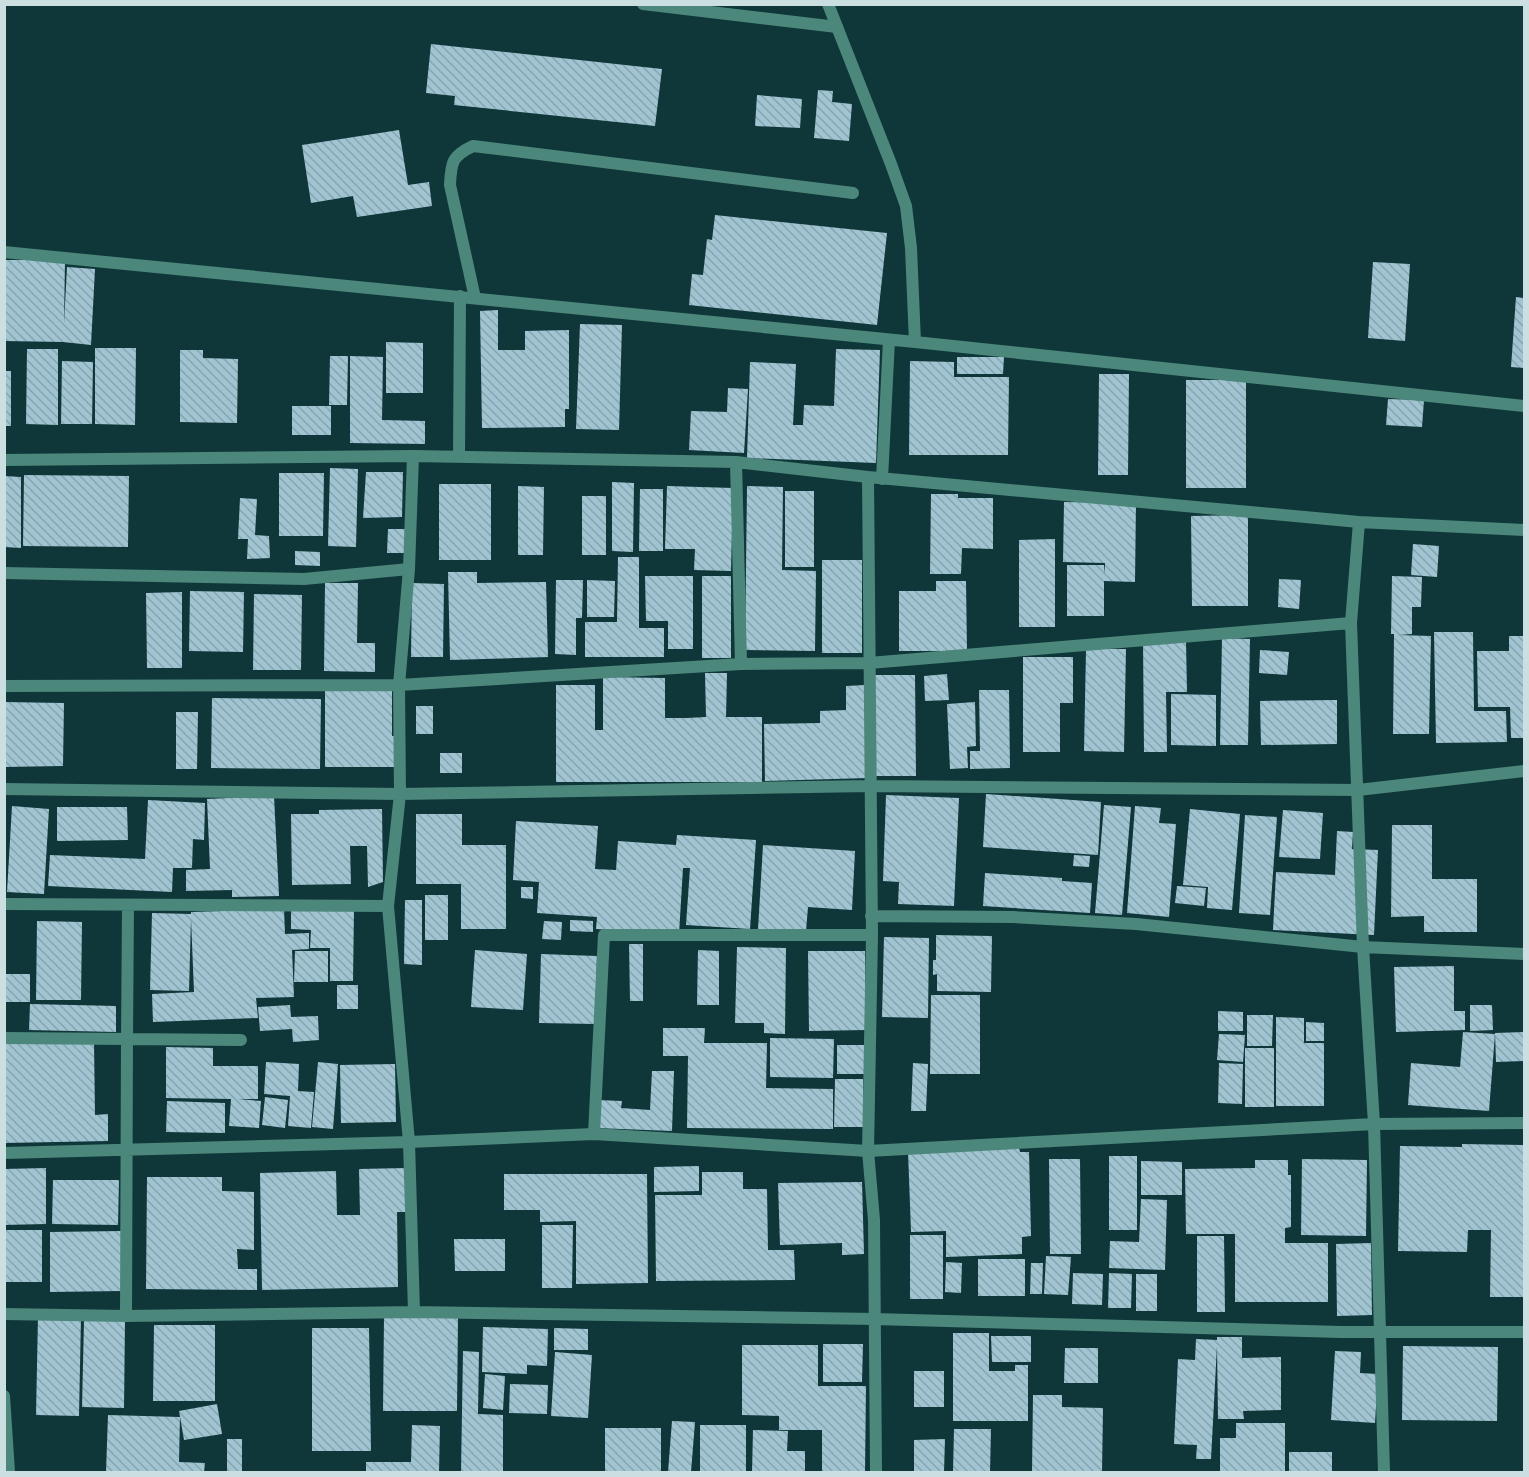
<svg xmlns="http://www.w3.org/2000/svg" width="1529" height="1477" viewBox="0 0 1529 1477" font-family="'Nunito Sans',sans-serif">
<style>
.building{fill:url(#building-back-hatch)}
.lines{fill:none;stroke-linecap:round;stroke-linejoin:round}
.service{stroke:#4c877b;stroke-width:12}
.minor{stroke:#4c877b;stroke-width:12}
</style>
<defs>
<pattern id="building-back-hatch" width="6" height="6" patternUnits="userSpaceOnUse" patternTransform="scale(1.5)"><rect width="6" height="6" fill="#a0c4d2"/><path d="M-1 5l2 2M0 0l6 6M5-1l2 2" fill="none" stroke="#87a4ae"/></pattern>
</defs>
<rect width="100%" height="100%" fill="#0f3739"/>
<path class="building" d="M431,44L662,69L655,126L454,105L455,96L426,93Z
M818,90L833,91L832,102L852,104L849,141L814,138Z
M757,95L802,99L800,128L755,126Z
M399,130L408,185L429,182L432,206L357,217L353,196L311,203L302,145Z
M715,215L887,233L877,325L689,305L692,274L703,275L707,239L712,240Z
M6,260H65L64,324L67,267L95,269L91,345L63,342L4,341Z
M1373,262L1410,264L1405,341L1368,338Z
M1516,297L1524,298V368L1511,367Z
M498,310V350H525V331L569,330V409H565V427L482,428L480,311Z
M580,324L622,325L619,430L576,429Z
M386,342L423,343V393H386Z
M95,348H136L135,425L95,424Z
M27,349H58V425L26,424Z
M836,349L880,350L876,463L747,458L750,362L796,364L793,425H803L804,405L834,406Z
M180,350H203V358L238,359L237,423L180,422Z
M330,356H348L347,405H329Z
M350,356L383,357L382,420L425,421V444L350,443Z
M957,357H1004L1003,374H957Z
M62,361L93,362L92,424H61Z
M910,361L954,362V377H1009L1008,455H909Z
M4,371H11V426H4Z
M1099,374H1129L1128,475H1098Z
M1186,380H1246V488H1186Z
M728,388L748,389L744,453L689,450L691,411L727,412Z
M1388,399L1424,400L1422,427L1386,425Z
M292,406H331V435H292Z
M330,468L358,469L356,547L328,546Z
M366,472H403L402,517L363,518Z
M279,473H324L323,536H279Z
M24,475L129,476L128,547L23,546Z
M4,476L21,477V548L4,547Z
M612,482L634,483L633,552L612,551Z
M439,484H491V560H439Z
M518,486L544,487L543,555H518Z
M667,486L733,488L731,571L694,570L695,549H665Z
M747,486L783,487L782,570L816,571L815,651L745,650Z
M640,489H663V551H639Z
M785,491H814V567H785Z
M931,494H958V498H993V549L962,548L961,574H930Z
M582,496H606V555H582Z
M240,498L257,499L255,535L269,536L270,558L247,559L248,539H238Z
M1064,502L1136,503L1135,582L1104,581V616H1067V565H1104L1105,574V563L1063,562Z
M1248,515V606H1192L1191,516Z
M388,529H405V553H387Z
M1055,539V627H1019V540Z
M1413,544L1439,546L1437,577L1411,575Z
M295,551L320,552V566L295,565Z
M618,557H639V628H664V657H585V622H617Z
M822,560H862V653H822Z
M448,572H477V583L546,582L548,657L450,660Z
M645,576H693V649H668V621H646Z
M702,576H731V658H702Z
M1392,576L1422,577L1421,607H1412V634L1399,635L1431,636L1429,734H1393L1394,634H1391Z
M1279,579L1301,580L1299,609L1278,607Z
M556,580H583L582,618H576V655L555,654Z
M587,580L615,581L614,617H587Z
M936,581H966L967,651H899V591H936Z
M325,583H358L357,643H375V672L324,671Z
M412,583L444,584L443,657H411Z
M190,591L244,592L243,652L189,651Z
M182,592V668H147L146,593Z
M254,594L302,595L301,670H253Z
M1434,632H1473L1474,711H1506L1507,742L1436,743Z
M1509,636H1524V738H1511L1510,707H1478L1477,651H1509Z
M1222,638L1250,639L1248,745H1220Z
M1143,641H1186L1187,692H1166L1167,752H1144Z
M1086,649H1126L1124,752L1084,751Z
M1260,650L1289,652L1287,675L1259,673Z
M1023,657H1073V703H1060V752H1023Z
M705,673H727L726,717H762V782H556V685H595V730H603V677L665,678V718H687L706,717Z
M947,674L949,700L925,701L924,676Z
M875,675H915L916,776H875Z
M865,685L868,778L765,781L764,724L820,723V711L846,710V686Z
M979,690H1009L1010,768L970,769V751H980Z
M325,691H392V736H397V767H325Z
M1171,694L1216,695V746L1171,745Z
M212,698L321,699L320,769L211,768Z
M1337,700V744L1261,745L1260,701Z
M4,702L64,703L63,766L4,767Z
M975,702L976,746L967,747L968,768L950,769L947,704Z
M416,706H433V734H416Z
M176,712H198L197,769H176Z
M440,753H462V773H440Z
M986,794L1101,802L1098,855L983,847Z
M886,795L959,798L954,906L898,904L899,882L883,881Z
M274,796L279,896L232,897V890L186,891V870L210,869L207,799Z
M148,800L205,803L204,840L193,839L192,868H173L172,892L48,886L50,855L145,859Z
M1104,805L1131,807L1122,915L1095,913Z
M12,806L49,809L44,894L7,892Z
M1135,806L1161,808L1159,823L1176,824L1169,917L1127,913Z
M57,807H127L128,840L57,841Z
M382,809L383,882L368,887L367,846H350L351,884L292,885L291,814H319V810Z
M1190,809L1240,814L1232,910L1207,908L1208,887L1183,885Z
M1283,810L1323,813L1320,859L1279,857Z
M416,814H462V845H506V929H461V884H416Z
M1245,815L1277,817L1270,915L1239,913Z
M516,821L598,826L595,869L616,870L618,841L676,845L677,835L756,840L750,929L686,925L690,868H683L679,934L596,929L597,917L537,913L539,882L513,880Z
M1392,825H1432V879H1477V932H1424V916L1391,917Z
M1337,831L1353,832L1352,849L1378,850L1374,935L1273,930L1276,872L1335,875Z
M763,845L855,851L852,910L808,907L806,931L758,929Z
M1074,855L1090,856L1089,867L1073,866Z
M985,873L1062,878V881L1092,883L1090,913L983,906Z
M1177,886L1206,888L1204,906L1175,903Z
M521,887H533V899L521,898Z
M425,895H448V940H425Z
M405,900H422V965L404,964Z
M284,909L285,934L309,933V949L292,950L294,997L256,998L258,1018L153,1022L152,994L194,992L191,919L189,991L150,990L152,913L191,914V912Z
M291,909L354,910L353,981H330V948H310L311,930L291,929Z
M570,920L593,921V932L570,931Z
M37,921L82,922L81,1000H36Z
M544,921L562,922L561,940L542,939Z
M936,935L992,936L991,992L937,991V974L933,975V960H936Z
M884,937L929,938L928,1018L882,1017Z
M629,944H643V1001H630Z
M737,947L786,948L785,1034L764,1033V1023H735Z
M475,950L527,954L523,1010L471,1007Z
M698,950L719,951V1005H697Z
M295,951H328V982H294Z
M808,951H865L866,1030L809,1031Z
M541,954L597,956L595,1024L539,1023Z
M1454,966V1011H1465V1030L1396,1032L1394,967Z
M4,974H30V1002H4Z
M337,985H358V1009H337Z
M931,995H980V1074H930Z
M30,1004L116,1006V1032L29,1030Z
M290,1005L291,1017L318,1016L319,1040L293,1042L292,1029L260,1031L258,1007Z
M1470,1005H1492L1493,1030L1470,1031Z
M1218,1011L1243,1012V1031H1218Z
M1247,1015H1273L1272,1046H1247Z
M1276,1017L1304,1018V1043H1324V1106H1276Z
M1306,1022L1324,1023V1041H1306Z
M663,1028H705L704,1043H767L766,1088L833,1089V1129L687,1128L688,1056H663Z
M1463,1032L1495,1034L1489,1111L1408,1105L1411,1063L1460,1067Z
M1524,1032V1061L1496,1062L1495,1033Z
M1219,1034L1245,1035L1243,1062L1217,1060Z
M770,1038L834,1039L833,1078L770,1077Z
M94,1042L95,1115L108,1114V1141L4,1143V1044Z
M837,1045H868V1074H837Z
M166,1047L213,1048V1066H258V1099H238L261,1101L259,1128L229,1126L231,1099L166,1098Z
M1245,1048H1274V1107H1245Z
M266,1062L299,1064L298,1091L314,1092L311,1128L288,1126L290,1096L264,1094Z
M318,1062L338,1064L333,1129L312,1127Z
M913,1063L928,1064L926,1111H911Z
M1219,1063L1243,1064L1242,1104L1218,1103Z
M395,1064L396,1122L341,1123L340,1065Z
M652,1071H674L672,1131L596,1128L597,1100L622,1101L621,1108L650,1110Z
M835,1079H863V1127H834Z
M265,1097L288,1100L285,1128L262,1125Z
M167,1101L225,1103V1133L166,1132Z
M1462,1144L1524,1145V1297H1490L1491,1230H1468L1467,1252L1398,1251L1400,1146L1462,1147Z
M1019,1148L1020,1152H1029L1031,1236L1022,1237V1254L946,1257V1231L911,1232L908,1151Z
M1109,1156H1137V1230H1109Z
M1049,1159H1080L1081,1254H1050Z
M1302,1159L1367,1160L1366,1236L1301,1235Z
M1255,1160H1288V1175H1291V1227L1285,1228V1243H1328V1302H1235V1234H1186L1185,1169L1255,1168Z
M1141,1161L1182,1162V1195H1141Z
M699,1166V1191L654,1192V1167Z
M46,1168V1224L4,1225V1169Z
M406,1168L407,1212H397L398,1287L262,1290L260,1173L336,1171L337,1215H360L359,1169Z
M702,1172H743V1189H767L768,1250H794L795,1280L656,1281L655,1195H702Z
M504,1174H647L648,1283L576,1284V1221L540,1222V1210H504Z
M147,1177H222V1191L254,1192V1250L237,1249L238,1269H257V1290L146,1289Z
M53,1180H119L118,1225L52,1224Z
M862,1182L864,1254L842,1255V1243L780,1245L778,1183Z
M1141,1199L1167,1200L1165,1270L1109,1268L1110,1241L1139,1242Z
M542,1225H573L572,1288H542Z
M4,1230H42V1282H4Z
M122,1231V1291L50,1292V1232Z
M910,1235H943V1299H910Z
M1197,1236H1224L1225,1312H1197Z
M454,1239H505V1271H455Z
M1371,1243L1372,1315L1337,1316L1336,1244Z
M1046,1256L1071,1257L1068,1295L1044,1294Z
M978,1259H1025V1296H978Z
M946,1262L962,1263L961,1293L945,1292Z
M1031,1263H1043L1042,1294H1030Z
M1073,1273L1103,1274L1102,1305L1072,1304Z
M1109,1273L1132,1274L1131,1308H1108Z
M1136,1274H1157V1311H1136Z
M38,1316L81,1317L79,1416L36,1415Z
M384,1317H458L457,1411H383Z
M84,1321H125L124,1408L82,1407Z
M154,1325H215V1401H153Z
M483,1327L548,1329L547,1366L527,1365V1374L482,1372Z
M312,1328H369L371,1451H312Z
M554,1328L588,1329V1350H554Z
M953,1333H989V1371H1015V1365H1028V1421H953Z
M991,1336H1031V1362H992Z
M1217,1337H1242V1358L1281,1357V1410L1243,1411L1244,1419H1218L1217,1346L1211,1459H1196L1197,1445L1174,1444L1178,1359L1195,1360L1196,1339L1217,1340Z
M823,1344H863L862,1382H823Z
M742,1345H818V1386H866L865,1472H822V1430H779V1416L742,1415Z
M1403,1346L1498,1347L1497,1421L1402,1420Z
M1065,1348H1098V1383H1064Z
M463,1351L479,1352L478,1414L503,1415V1472H461Z
M1335,1351L1361,1352L1360,1373L1378,1374L1375,1423L1331,1420Z
M555,1352L592,1355L588,1418L551,1416Z
M914,1371H944V1407H914Z
M485,1374L505,1376L503,1410L483,1408Z
M510,1384L548,1385L547,1414L509,1413Z
M1033,1395H1062V1407L1103,1408L1102,1472H1032Z
M217,1404L222,1434L184,1440L179,1411Z
M108,1415L180,1417L179,1462L205,1463L204,1472H106Z
M672,1421L695,1422L691,1472H668Z
M1236,1423H1285V1472H1220V1438H1236Z
M412,1425L440,1426L439,1472H366V1462H411Z
M700,1425H746V1472H700Z
M605,1428H661V1472H605Z
M954,1429H991L990,1472H953Z
M753,1430L788,1431L787,1451H805V1472H752Z
M227,1439H242V1472H227Z
M945,1439L944,1472H914V1440Z
M1289,1452H1332V1472H1289Z"/>
<g class="lines">
<path class="service" d="M643,4L837,27
M475,298L450,185C451,162 452,156 473,146L853,193"/>
<path class="minor" d="M828,4L891,164L906,206L911,248L915,342
M4,252L915,342L1524,406
M459,456L460,296
M4,460L413,456
M736,462L741,664
M882,479L889,340
M4,573L304,579L409,569
M1351,623L1363,947L1374,1124L1384,1472
M4,686L399,685L741,664L869,663L1351,623L1359,522
M4,789L400,794L870,786L1358,790L1524,771
M4,904L388,906
M128,905L127,1039L241,1040
M871,916L1013,917L1136,924L1363,947L1524,954
M4,1038L127,1039L126,1316
M594,1134L604,935H872
M4,1153L409,1142L594,1134L868,1151L1374,1124L1524,1123
M414,1312L409,1142L388,906L400,794L399,685L409,569L413,456L736,462L868,477
M4,1314L126,1316L414,1312L875,1319L1341,1332H1524
M4,1396L9,1472
M876,1472L874,1220L868,1151L872,935L868,477L1359,522L1524,530"/>
</g>
<rect width="1529" height="1477" fill="none" stroke="#cbdfe0" stroke-width="12"/>
</svg>
